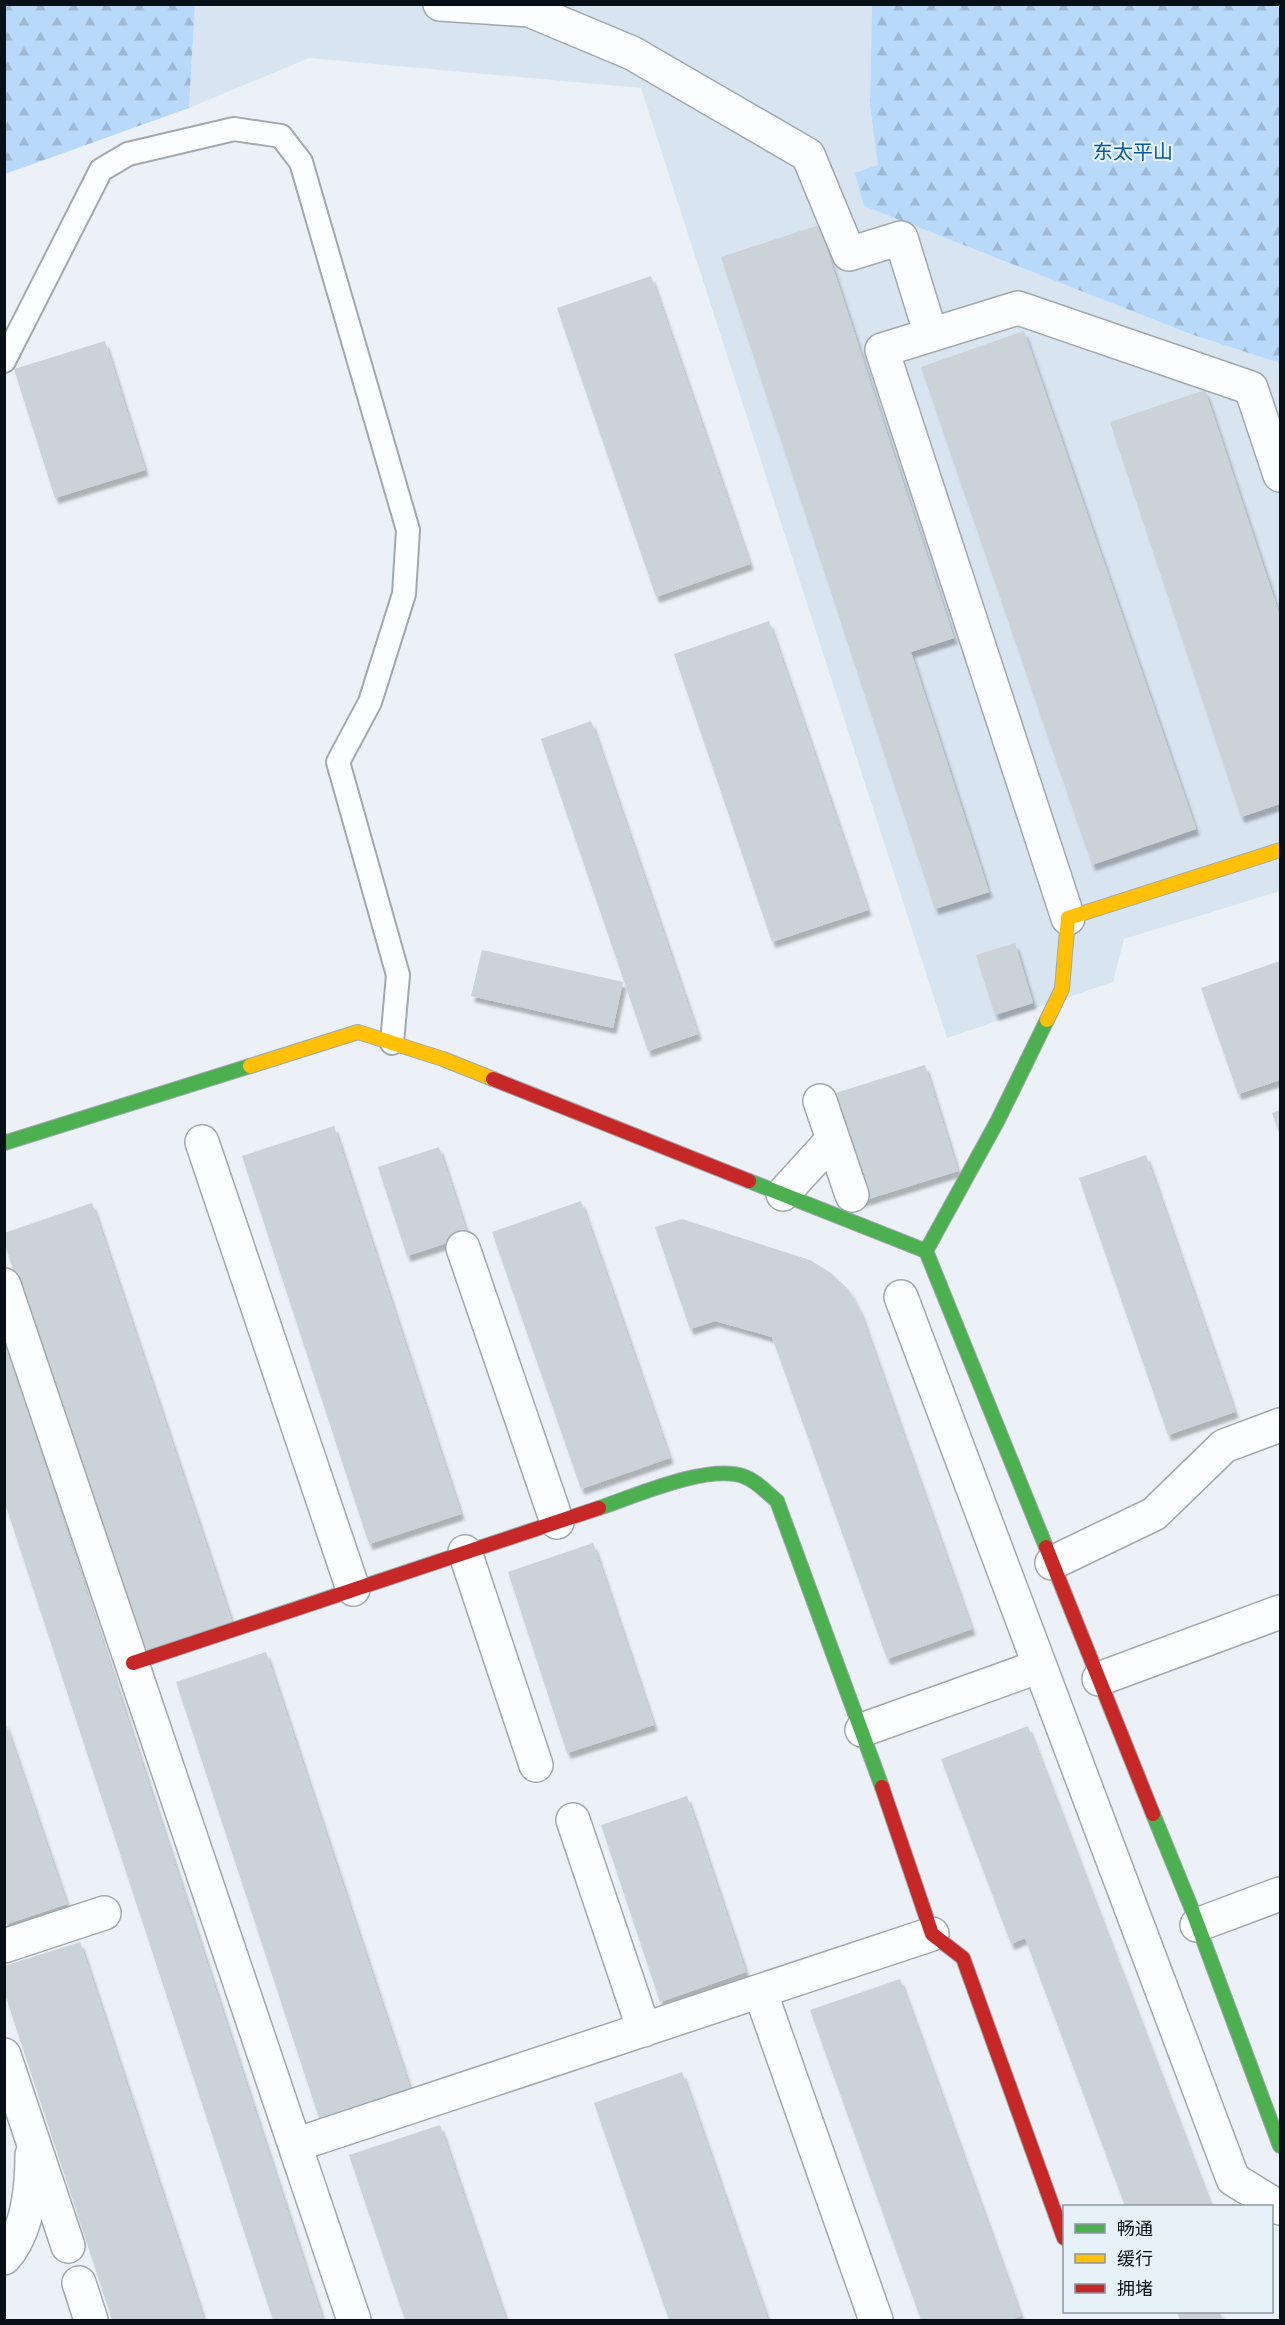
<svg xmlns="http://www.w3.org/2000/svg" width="1285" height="2325" viewBox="0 0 1285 2325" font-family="Overpass,'Noto Sans SC',sans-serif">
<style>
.built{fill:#d8e4f0}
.forest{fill:url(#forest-firs)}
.building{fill:#cbd2d8;filter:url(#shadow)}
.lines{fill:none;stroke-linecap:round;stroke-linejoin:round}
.lane-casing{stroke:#a1a8ae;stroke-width:26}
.street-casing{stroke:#a1a8ae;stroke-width:36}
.fast-casing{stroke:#a1a8ae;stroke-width:16}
.slow-casing{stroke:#a1a8ae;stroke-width:16}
.jam-casing{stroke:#a1a8ae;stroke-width:16}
.lane{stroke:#fcfdfe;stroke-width:22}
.street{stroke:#fcfdfe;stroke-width:33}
.fast{stroke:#4caf50;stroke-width:14}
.slow{stroke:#ffc107;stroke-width:14}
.jam{stroke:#c62828;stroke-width:14}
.labels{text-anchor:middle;stroke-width:4.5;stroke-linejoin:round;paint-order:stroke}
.park-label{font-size:20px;fill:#045996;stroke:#e7f1fa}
</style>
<defs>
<pattern id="forest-firs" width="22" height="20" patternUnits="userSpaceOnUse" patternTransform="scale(1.5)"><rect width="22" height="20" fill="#b8d9fa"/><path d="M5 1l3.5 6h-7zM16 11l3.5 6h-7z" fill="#9db9d6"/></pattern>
<filter id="shadow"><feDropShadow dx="3.5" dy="6" stdDeviation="1.5" flood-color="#0004"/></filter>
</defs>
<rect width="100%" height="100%" fill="#ebf1f6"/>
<path class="built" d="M195,5H872L870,105L878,165L864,206L1193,335L1280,363V891L1124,939L1113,982L947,1038L641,88L309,58L189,108Z"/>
<path class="forest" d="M4,5H195L189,108L5,174Z
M872,5H1280V363L1193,335L864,206L855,173L878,165L870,105Z"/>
<path class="building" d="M819,225L954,638L911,652L989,892L935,909L721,257Z
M651,276L750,564L656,597L557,308Z
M1024,331L1196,829L1092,865L921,367Z
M105,341L145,470L55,498L14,369Z
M1205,390L1280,616V804L1241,817L1110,422Z
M769,621L868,910L772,942L674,654Z
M591,721L698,1034L648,1051L541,739Z
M1015,943L1033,1003L995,1015L976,955Z
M482,950L623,982L613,1028L471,996Z
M1280,961V1080L1238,1094L1201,988Z
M925,1065L958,1171L862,1201L829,1095Z
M1280,1110V1135L1272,1113Z
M334,1126L461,1514L369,1544L242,1156Z
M439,1147L468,1236L407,1256L378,1167Z
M1146,1155L1235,1412L1168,1435L1079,1178Z
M581,1201L670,1458L581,1489L492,1232Z
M92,1203L232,1622L142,1653L4,1242V1233Z
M682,1219L810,1260L831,1273L849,1290L860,1311L972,1629L887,1659L772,1337L715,1321L690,1329L655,1227Z
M4,1342H5L323,2320H273L4,1500Z
M593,1543L654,1725L567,1753L508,1572Z
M266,1652L411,2091L320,2121L176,1682Z
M4,1719L67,1904L4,1925Z
M1028,1726L1098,1910L1211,2206H1125L1025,1938L1011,1944L941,1759Z
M687,1796L746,1972L660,2002L601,1825Z
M80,1942L182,2252L204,2320H112L98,2277L4,1991V1966Z
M900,1979L1021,2316L1010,2320H921L810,2010Z
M682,2072L768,2320H669L594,2103Z
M440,2125L506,2320H405L349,2155Z
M1177,2312H1220L1223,2320H1180Z"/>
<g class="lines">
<defs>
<path id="lane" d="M4,361L101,170L128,154L234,129L281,136L301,162L408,530L404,594L370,702L338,762L398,975L392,1043"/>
<path id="street" d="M440,4L529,10L632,53L808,155L849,254L901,238L931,335
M1068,918L882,350L1018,308L1251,388L1280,475
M820,1101L852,1195
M202,1142L353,1589
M783,1194L833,1139
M463,1248L557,1522
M4,1285L354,2320
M901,1297L1233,2179L1280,2208
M465,1552L536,1765
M1052,1563L1154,1514L1224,1446L1280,1425
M1099,1679L1280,1612
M862,1730L1040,1666
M573,1820L644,2030
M1197,1925L1280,1894
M4,1946L104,1913
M760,1991L876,2320
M4,2055L68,2246
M295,2145L932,1934
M4,2258C28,2232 32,2189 32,2155
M79,2283L91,2320"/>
<path id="fast" d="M4,1143L250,1066
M749,1181L926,1251L998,1120L1047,1020
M926,1251L1046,1547
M599,1508C635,1496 707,1464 743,1476C757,1481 766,1492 777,1501L882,1787
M1153,1814L1191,1907L1280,2146"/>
<path id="slow" d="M1047,1020L1062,989L1068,918L1280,850
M250,1066L358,1032L443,1059L493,1079"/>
<path id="jam" d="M493,1079L749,1181
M1046,1547L1153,1814
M133,1663L599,1508
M882,1787L932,1934L963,1958L1064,2238"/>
</defs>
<use href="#lane" class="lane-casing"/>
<use href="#street" class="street-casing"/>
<use href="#fast" class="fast-casing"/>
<use href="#slow" class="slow-casing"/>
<use href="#jam" class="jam-casing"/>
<use href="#lane" class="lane"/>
<use href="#street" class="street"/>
<use href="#fast" class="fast"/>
<use href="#slow" class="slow"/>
<use href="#jam" class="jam"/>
</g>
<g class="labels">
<g class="park-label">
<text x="1133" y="159">东太平山</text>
</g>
</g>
<rect width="1285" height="2325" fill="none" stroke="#070f17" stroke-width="12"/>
<rect x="1063" y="2205" width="210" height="108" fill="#e7f1fa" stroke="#8d979f" stroke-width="1.5"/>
<rect x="1075" y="2224" width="30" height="9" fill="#4caf50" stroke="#8d979f" stroke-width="1.5"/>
<text x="1117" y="2235" font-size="18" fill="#070f17">畅通</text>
<rect x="1075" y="2254" width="30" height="9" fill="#ffc107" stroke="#8d979f" stroke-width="1.5"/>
<text x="1117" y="2265" font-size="18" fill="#070f17">缓行</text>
<rect x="1075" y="2284" width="30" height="9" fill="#c62828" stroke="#8d979f" stroke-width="1.5"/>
<text x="1117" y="2295" font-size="18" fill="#070f17">拥堵</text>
</svg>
